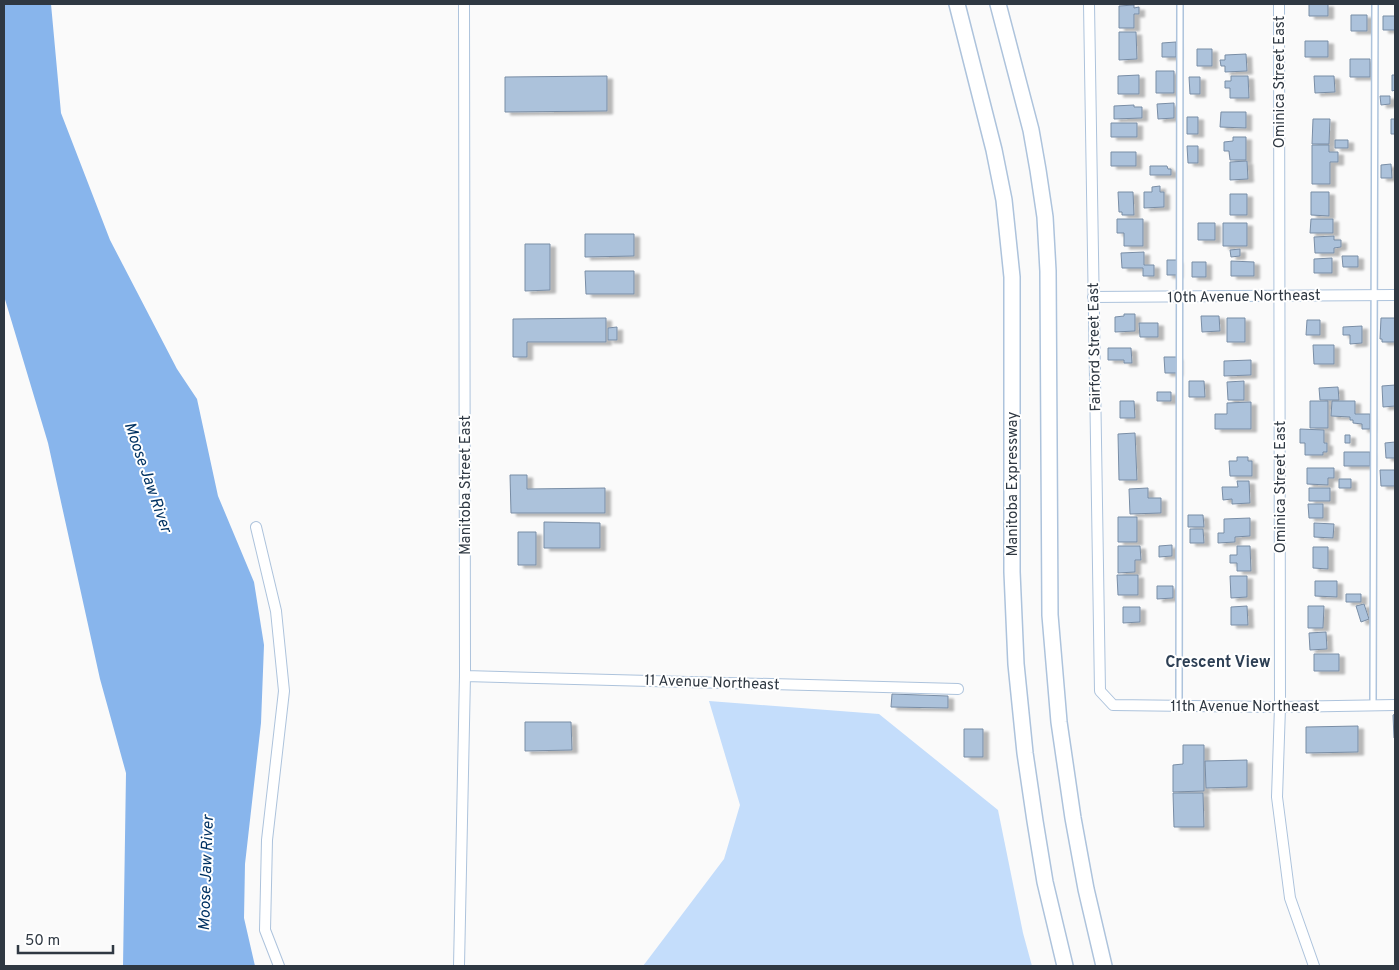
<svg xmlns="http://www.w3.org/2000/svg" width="1399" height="970" viewBox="0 0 1399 970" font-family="Overpass,sans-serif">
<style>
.green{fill:#c4ddfb}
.water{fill:#88b5ec}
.building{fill:#acc2db;stroke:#798da5;filter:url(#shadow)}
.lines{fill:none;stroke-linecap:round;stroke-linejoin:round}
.lane-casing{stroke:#adc3dc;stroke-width:8}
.street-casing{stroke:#adc3dc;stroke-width:12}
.primary-casing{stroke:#adc3dc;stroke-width:18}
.lane{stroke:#fff;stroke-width:5}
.street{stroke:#fff;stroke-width:10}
.primary{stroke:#fff;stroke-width:15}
.labels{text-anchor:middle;stroke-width:4;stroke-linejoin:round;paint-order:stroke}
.street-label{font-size:15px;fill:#2f3842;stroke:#fff}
.water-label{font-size:16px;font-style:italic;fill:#023363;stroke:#fff}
.neighbourhood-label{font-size:16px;font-weight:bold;fill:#2d3f54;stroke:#fff}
</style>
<defs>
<filter id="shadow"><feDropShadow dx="5.5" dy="3" stdDeviation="1" flood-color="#0004"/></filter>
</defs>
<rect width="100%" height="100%" fill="#fafafa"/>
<path class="green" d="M709,701L879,714L998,810L1023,933L1032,966H643L724,859L740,805Z"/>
<path class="water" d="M4,4H51L61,113L110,240L177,369L197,399L218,496L254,582L264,645L261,723L245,864L244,918L255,966H123L126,773L100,679L48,443L4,296Z"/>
<path class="building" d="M1309,4H1328V16H1309Z
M1134,5V8L1139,7V14H1134V28H1119V6Z
M1351,15H1367V31H1351Z
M1383,16H1395V30H1383Z
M1119,32H1136L1137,59L1119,60Z
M1305,41H1328V57H1305Z
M1176,42V57H1162V43Z
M1197,49H1212V66H1197Z
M1246,54L1247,71L1225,72V66H1221L1220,60H1225V55Z
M1350,59H1370V77H1350Z
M1156,71H1174V93H1156Z
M1139,75V94H1118V76Z
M1392,75H1395V90L1392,91Z
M607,76V111L505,112V77Z
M1231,76H1248L1249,98H1230V88H1225V81H1231Z
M1314,76H1334L1335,92L1315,93Z
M1189,77H1200V94H1190Z
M1380,96H1390V104L1381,105Z
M1174,103V118L1158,119L1157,104Z
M1134,105V107H1142V118L1114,119V106Z
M1221,112H1246V128L1220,127Z
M1187,117H1198V134H1187Z
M1313,119H1330L1329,144H1312Z
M1391,119H1395V134H1391Z
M1111,123H1137V137H1111Z
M1233,137H1246V160H1230L1229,151H1224V142L1233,141Z
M1335,140H1348V148H1335Z
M1312,145H1329V152H1338V162H1330V184H1312Z
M1187,146H1198V163H1188Z
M1111,152H1136V166H1111Z
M1247,161L1248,179L1230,180V162Z
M1391,164L1392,178H1381V165Z
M1150,166H1167L1168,169H1171V175H1150Z
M1160,186V192H1164V207L1144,208V192H1152V187Z
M1118,192H1133L1134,215H1122V212H1119Z
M1311,192H1329V216L1311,215Z
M1230,194H1247V215H1230Z
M1117,219H1143V246H1124V233H1117Z
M1311,219H1333V233H1310Z
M1198,223H1215V240H1198Z
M1223,223H1247V246H1223Z
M585,234H634V256L585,257Z
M1334,236V240H1341V247L1334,248V253H1315L1314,237Z
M525,244H550V290L525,291Z
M1240,249V256L1231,257L1230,250Z
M1144,252V265H1154V276H1143V268H1122L1121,253Z
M1342,256H1358V267H1343Z
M1332,258V273H1314V259Z
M1167,260H1177V275H1167Z
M1231,261L1254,262V276H1231Z
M1192,262H1206V277H1192Z
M585,271H634V294H586Z
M1124,314H1135V331L1115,332V317L1124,316Z
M1201,316H1219L1220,331L1202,332Z
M606,318V342H527V357H513V319Z
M1227,318H1245V342H1227Z
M1381,318H1395V342H1382V339H1380Z
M1307,320H1320V335H1306Z
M1139,323H1158V337H1140Z
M1362,326V343L1350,344V335H1343V327Z
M617,327V340H608V328Z
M1313,345H1334V364H1314Z
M1108,348H1131L1132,363H1124V360H1108Z
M1164,357H1177V373H1165Z
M1251,360V375L1224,376V361Z
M1189,381H1204L1205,397H1189Z
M1244,381V400H1228L1227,382Z
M1395,385V406L1383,407L1382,386Z
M1338,387L1339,400H1320L1319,388Z
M1157,392H1171V401H1157Z
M1120,401H1134L1135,418H1120Z
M1310,401H1328V428H1310Z
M1332,401H1355V414H1370V429H1362V424L1353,423V420H1350V417L1331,416Z
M1251,402V429H1215V414H1227V403Z
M1300,429L1324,430V443H1327V452H1323V455H1305V443H1300Z
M1135,433L1137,480H1119L1118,434Z
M1345,435H1350V443H1345Z
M1395,442V458H1386L1385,443Z
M1344,452H1370V466H1344Z
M1237,457H1248V461H1252V476H1230L1229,461H1237Z
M1307,468H1334V478H1328V485L1307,484Z
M1380,470H1395V486H1381Z
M510,475H527V489L605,488V513H511Z
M1339,479H1351V488H1339Z
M1237,481H1249L1250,503L1232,504V499L1223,500L1222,487H1238Z
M1148,488V498H1161V513L1130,514L1129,489Z
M1309,488H1330V501H1309Z
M1308,504H1323V518H1309Z
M1188,515H1203L1204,527H1188Z
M1118,517H1137V542H1118Z
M1250,518V536L1235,537V542L1218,543V533H1224V519Z
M544,522L600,523V548H544Z
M1314,523L1334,524L1333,538L1314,537Z
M1190,529H1203L1204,543H1190Z
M518,532H536V565H518Z
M1172,545V556L1159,557V546Z
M1118,546H1140L1141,560H1135V572L1118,573Z
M1237,546H1250L1251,571H1237V563H1230V555H1237Z
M1313,547H1328V569L1313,568Z
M1117,575H1138V595H1118Z
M1230,576H1247V597L1231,598Z
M1315,581H1337V597L1315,596Z
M1157,586H1173V598L1157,599Z
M1346,594H1361V602H1346Z
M1364,604L1369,619L1361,622L1356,606Z
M1247,606L1248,625H1231V607Z
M1308,606H1324L1323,628H1308Z
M1123,607H1140V622L1123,623Z
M1326,632L1327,649L1310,650L1309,633Z
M1314,654H1339V671H1314Z
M892,694L948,696V708L891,707Z
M1395,714V738H1394L1393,715Z
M525,722H571L572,750L525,751Z
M1358,726V752L1306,753V727Z
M964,729H983V757H964Z
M1183,745H1204V791L1173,792V765L1183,764Z
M1247,760V787L1206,788L1205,761Z
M1173,793H1203L1204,827H1174Z"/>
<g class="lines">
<defs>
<path id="lane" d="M1179,705L1180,4
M1373,705L1375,4"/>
<path id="street" d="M1089,4L1100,691L1113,705L1280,707L1395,705
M1279,4L1280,707L1277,797L1290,898L1314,966
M1093,297L1395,295
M256,527L276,611L284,691L267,840L265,930L279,966
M465,676L958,689
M459,966L465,676L464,4"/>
<path id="primary" d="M957,4L994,150L1004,200L1012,277V572L1016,664L1025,753L1035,821L1045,882L1065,966
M998,4L1031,130L1038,170L1045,217L1048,271L1050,615L1059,722L1073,818L1086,889L1104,966"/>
</defs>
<use href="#lane" class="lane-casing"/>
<use href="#street" class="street-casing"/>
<use href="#primary" class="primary-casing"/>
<use href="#lane" class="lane"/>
<use href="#street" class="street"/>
<use href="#primary" class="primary"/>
</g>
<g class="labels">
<g class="street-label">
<text transform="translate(1279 82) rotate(-90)" y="5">Ominica Street East</text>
<text transform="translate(1244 296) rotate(-1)" y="5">10th Avenue Northeast</text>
<text transform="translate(1094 347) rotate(-91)" y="5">Fairford Street East</text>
<text transform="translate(1012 484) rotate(-90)" y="5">Manitoba Expressway</text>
<text transform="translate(465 485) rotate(-90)" y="5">Manitoba Street East</text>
<text transform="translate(1280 487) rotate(-90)" y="5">Ominica Street East</text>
<text transform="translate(712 682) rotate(2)" y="5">11 Avenue Northeast</text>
<text x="1245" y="711">11th Avenue Northeast</text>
</g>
<g class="water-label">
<text transform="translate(149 477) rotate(71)" y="6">Moose Jaw River</text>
<text transform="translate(205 873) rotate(-88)" y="6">Moose Jaw River</text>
</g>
<g class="neighbourhood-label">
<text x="1218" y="667">Crescent View</text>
</g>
</g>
<rect width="1399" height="970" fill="none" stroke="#2f3842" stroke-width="10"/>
<path d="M18 945v8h95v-8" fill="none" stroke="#2f3842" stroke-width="2.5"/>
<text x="25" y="945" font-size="15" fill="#2f3842" stroke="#ffffff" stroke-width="4" paint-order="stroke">50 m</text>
</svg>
